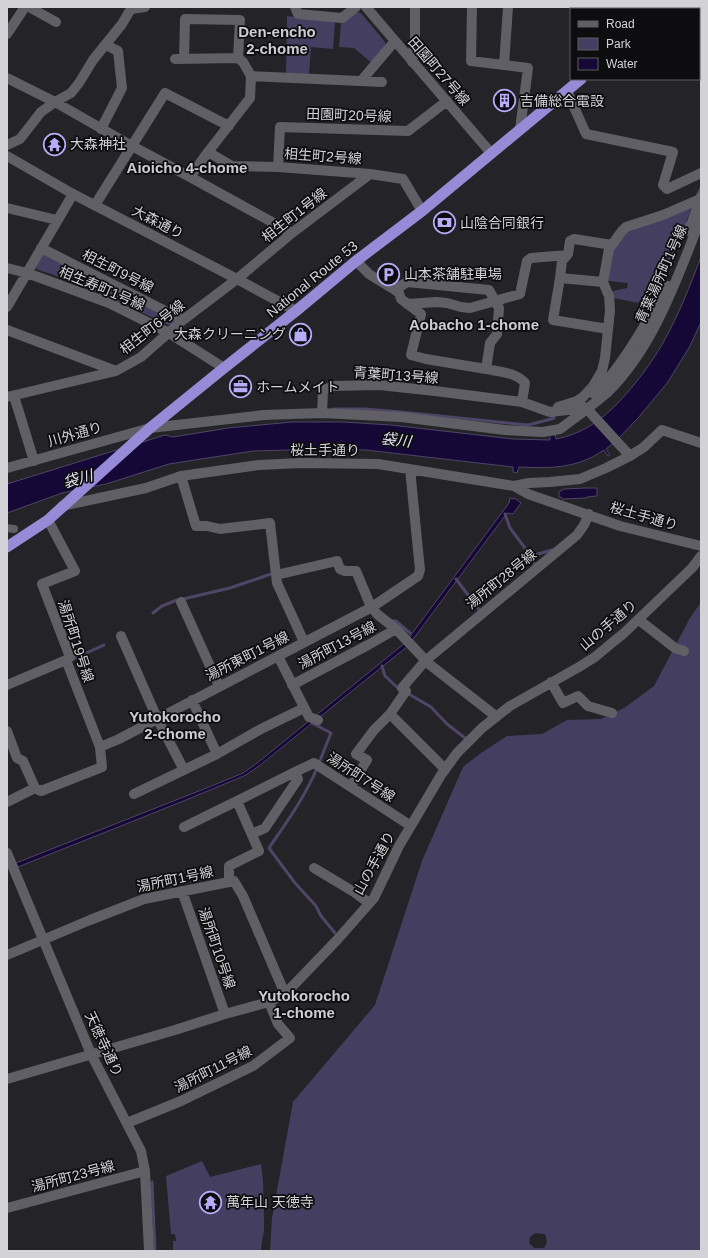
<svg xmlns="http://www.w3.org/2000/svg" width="708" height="1258" viewBox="0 0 708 1258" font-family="Helvetica,'Noto Sans JP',sans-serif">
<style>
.green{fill:#443f61;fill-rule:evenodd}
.water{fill:#160836;stroke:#4f4566}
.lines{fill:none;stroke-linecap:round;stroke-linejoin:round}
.stream{stroke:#4f4566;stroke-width:3}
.pedestrian{stroke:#5f5f65;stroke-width:8}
.minor{stroke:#5f5f65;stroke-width:10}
.tertiary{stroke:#5f5f65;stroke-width:10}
.trunk{stroke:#978ad6;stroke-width:11}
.labels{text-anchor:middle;stroke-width:3.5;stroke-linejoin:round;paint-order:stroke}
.street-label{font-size:14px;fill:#d3d3d7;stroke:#0d0d0f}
.poi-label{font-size:14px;fill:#d3d3d7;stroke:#0d0d0f;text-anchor:start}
.neighbourhood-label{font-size:15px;font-weight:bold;fill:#ccccd3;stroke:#0d0d0f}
.water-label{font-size:15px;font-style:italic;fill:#e3e1f2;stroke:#0d0d0f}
</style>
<rect width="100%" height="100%" fill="#242328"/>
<path class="green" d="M356,12L361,13L385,42L386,49L373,64L354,48L339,47L341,22Z
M287,16L335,21L333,49L311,47L309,75L286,73Z
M692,207L671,260L650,305L613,298V291L627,288L628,283L608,281L611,258L614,249L623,232Z
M43,254L175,320L173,325H168C125,304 82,284 36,269L35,266Z
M701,602V1251H270L272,1218L293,1102L375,1005L422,861L463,767L481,753L507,736L542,734L567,720L601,719L624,708L654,686L690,618ZM535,1233L545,1234C547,1240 548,1243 544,1248H534L529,1243L530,1237Z
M202,1161L210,1177L261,1164L263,1180L264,1219V1231L262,1241L261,1251H173V1241H176L175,1234H171L166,1176Z"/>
<path class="water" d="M701,257V322L690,346L668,382L638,418L618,439L606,449L610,455L608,456L604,450C599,453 593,457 588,459C566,469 542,468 519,467L517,473L513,472V467L366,450L325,449L253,451L169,464L106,484L62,493L7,513V484L165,435L173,437L228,428L292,422H343L391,425L513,439L550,440V435H555L556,439C572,436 587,429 600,419C622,403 651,365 664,341C679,314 690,286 701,257Z
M585,488H597V496L587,497L586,498L563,499L561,497H559V492L564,489Z
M510,498L516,499L521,503L513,514L507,513L408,646L259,766L246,775L239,778C166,809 92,837 18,867L16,863L214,785L243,773L256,764L405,643L509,503Z"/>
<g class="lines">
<path class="stream" d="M697,196L701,188
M654,299L686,223
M333,409H365L401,412L528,425L551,419L554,418V417L552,416
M505,514L510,528L531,556L535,565
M531,556L552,550
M456,579L480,611
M183,599L230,588L271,574
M153,613L162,606L177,600
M392,621H396L410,633
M73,659L104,645
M382,666L385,676L400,690
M407,693L431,707L447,724L465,738
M312,723L331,733L319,763
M317,768C305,797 286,823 269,848L295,883L316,906L321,916L335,933
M152,1182L155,1251"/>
<path class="pedestrian" d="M7,528L14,529"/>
<path class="minor" d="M29,7L56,22
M295,7L298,14L342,18L356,7
M366,7L491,153
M472,7L471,61L528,68L520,129
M131,9L145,7
M595,9V7
M175,59L238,58
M184,59L185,19L240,20L238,58L243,62L251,76L250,98L208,152L190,177
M412,62L415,37V7
M504,65L508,7
M699,72L701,73
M251,76L382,82
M7,78L55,102L132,146L190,177L292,233
M361,81L395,41
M567,91L586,134L673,152L663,185L667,189L701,173
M101,129L122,88L118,51L106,45
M7,145L20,139L41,112L55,102L71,93L79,83L93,60L122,24L132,7
M208,152L232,166L278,167L370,174L403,179L422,211
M278,167L280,127L408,131L447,101
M95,205L165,93L229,126
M7,208L57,220
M689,231L701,197
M41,248L183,320
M356,261L369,274L395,290L407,282L489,290L499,308L497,334L490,343L486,369C499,372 516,372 525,383L522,402
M7,268L27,273L109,303L169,333L224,368
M560,278L562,261L568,254L570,241L574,239L612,245
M603,282L609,249L622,231L626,227L663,215L700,199
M395,290L399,293L401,299L421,314L411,355L426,359L486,369
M407,304L437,302L447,303L461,307L470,308L520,294L527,261L531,258L567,255
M7,307L73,194
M7,330L116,371
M592,393C614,383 653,310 668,286
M14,396L34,461
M7,397L116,371L141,357L183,320L237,279L292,233L370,174
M558,407L577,401L583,397L593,386L602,371L605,358L610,310L609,296L603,282L560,278L553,320L608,329
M322,413L401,417L505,430L543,432L560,429L587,409
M630,456L644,447L662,430L701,443
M7,468L150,428L264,415L322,413L323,392L326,389L333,386L379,385L435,391L522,402L550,412L576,409L584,407L587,409
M181,476L196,526H207L220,529L270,523L276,575L337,561L340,569L345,571H356L369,602L377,614L396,629L429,664L493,714L495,718
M514,486L529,483L550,482L580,479L606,468L630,456L587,409C594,403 601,398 608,392C655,345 677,278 701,218
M62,506L146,488L181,476L259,465L301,463L378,464L514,486L528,494L620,526L701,546
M48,520L75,571L42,584L70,657L66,660L100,747
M276,575L277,583L304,642
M181,602L219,686
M639,620L675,648L684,651
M121,636L157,718L184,770
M278,656L309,717L318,720
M551,682L563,703L578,696L588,706L612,713
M7,685L66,660
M292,685L368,645L396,629
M192,700L217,754
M390,714L445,769
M7,731L17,758L23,761L35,788
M295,772L314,763L411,826
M351,786L367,760L356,754L374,730L390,714L406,691L402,688L425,661L577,535L584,525L589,514
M134,794L217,754L261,729L304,708
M7,802L35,788L41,791L102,767L100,747L119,739L372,607L418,576L420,570L410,469
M184,827L237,801
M314,868L354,892L369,903
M229,882V866L259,851L237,801L295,772L298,779L265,828L252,834
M182,891L225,1014
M7,955L90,920L144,899L234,881L243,896L285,994
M7,1079L175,1030L225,1014L269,1002L285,994L337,940L374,898L399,846L441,775L457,753L482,728L510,706L579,667L595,657L613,642L623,634L692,568L701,556
M127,1123L181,1101L253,1066L290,1038L278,1024L269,1002
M7,1208L145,1171"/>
<path class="tertiary" d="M7,34L25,7
M7,156L73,194L237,279L296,311
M7,853L91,1054L141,1151L145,1171L149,1251"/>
<path class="trunk" d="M667,9L670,7
M7,547L48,520L150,428L224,368L296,311L356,261L422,211L581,79"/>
</g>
<defs>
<symbol id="building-ring" viewBox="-11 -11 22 22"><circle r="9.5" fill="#0d0d0f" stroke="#b6acf8" stroke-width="1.5"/><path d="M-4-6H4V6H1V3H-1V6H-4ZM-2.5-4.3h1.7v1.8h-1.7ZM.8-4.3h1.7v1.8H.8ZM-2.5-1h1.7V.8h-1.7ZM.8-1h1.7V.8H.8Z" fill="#b6acf8"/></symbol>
<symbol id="temple-ring" viewBox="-11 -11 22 22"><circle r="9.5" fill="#0d0d0f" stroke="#b6acf8" stroke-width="1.5"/><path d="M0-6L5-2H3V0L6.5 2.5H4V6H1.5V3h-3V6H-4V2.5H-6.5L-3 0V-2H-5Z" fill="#b6acf8"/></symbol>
<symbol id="bank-ring" viewBox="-11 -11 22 22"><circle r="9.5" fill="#0d0d0f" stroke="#b6acf8" stroke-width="1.5"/><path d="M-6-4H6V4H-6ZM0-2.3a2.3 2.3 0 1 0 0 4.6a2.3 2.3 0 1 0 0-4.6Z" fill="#b6acf8"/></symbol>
<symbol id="parking-ring" viewBox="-11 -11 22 22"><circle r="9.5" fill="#0d0d0f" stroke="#b6acf8" stroke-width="1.5"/><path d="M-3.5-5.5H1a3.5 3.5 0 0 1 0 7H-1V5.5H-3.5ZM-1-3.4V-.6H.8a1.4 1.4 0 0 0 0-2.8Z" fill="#b6acf8"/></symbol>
<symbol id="shop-ring" viewBox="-11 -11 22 22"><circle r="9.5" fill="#0d0d0f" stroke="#b6acf8" stroke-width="1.5"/><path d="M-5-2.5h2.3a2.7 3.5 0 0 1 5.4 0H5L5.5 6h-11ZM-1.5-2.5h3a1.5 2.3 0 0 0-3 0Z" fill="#b6acf8"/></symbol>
<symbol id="office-ring" viewBox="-11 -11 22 22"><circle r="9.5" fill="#0d0d0f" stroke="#b6acf8" stroke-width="1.5"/><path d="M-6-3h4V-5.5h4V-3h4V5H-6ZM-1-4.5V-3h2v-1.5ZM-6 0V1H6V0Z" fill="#b6acf8"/></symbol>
</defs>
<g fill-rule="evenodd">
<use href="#building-ring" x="492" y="88" width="25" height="25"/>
<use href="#temple-ring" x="42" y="132" width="25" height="25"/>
<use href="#bank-ring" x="432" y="210" width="25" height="25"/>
<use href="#parking-ring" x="376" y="262" width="25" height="25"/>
<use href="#shop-ring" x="288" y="322" width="25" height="25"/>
<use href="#office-ring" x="228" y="374" width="25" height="25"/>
<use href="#temple-ring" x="198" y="1190" width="25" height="25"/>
</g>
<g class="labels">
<g class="street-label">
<text transform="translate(439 71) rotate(49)" y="5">田園町27号線</text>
<text transform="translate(349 115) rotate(2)" y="5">田園町20号線</text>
<text transform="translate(323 156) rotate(4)" y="5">相生町2号線</text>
<text transform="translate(294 215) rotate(-38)" y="5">相生町1号線</text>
<text transform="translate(158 222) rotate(27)" y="5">大森通り</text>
<text transform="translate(118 271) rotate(27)" y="5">相生町9号線</text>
<text transform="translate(661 274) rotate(-66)" y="5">青葉湯所町1号線</text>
<text transform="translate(312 279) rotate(-39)" y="5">National Route 53</text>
<text transform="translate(102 288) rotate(23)" y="5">相生寿町1号線</text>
<text transform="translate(152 327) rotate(-38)" y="5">相生町6号線</text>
<text transform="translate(396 375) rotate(4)" y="5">青葉町13号線</text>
<text transform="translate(75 434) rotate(-16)" y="5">川外通り</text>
<text x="325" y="455">桜土手通り</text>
<text transform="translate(644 516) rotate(16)" y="5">桜土手通り</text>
<text transform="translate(501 579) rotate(-39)" y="5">湯所町28号線</text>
<text transform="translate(608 625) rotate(-40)" y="5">山の手通り</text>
<text transform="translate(76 641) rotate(72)" y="5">湯所町19号線</text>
<text transform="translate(337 645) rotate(-28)" y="5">湯所町13号線</text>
<text transform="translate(247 656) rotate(-27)" y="5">湯所東町1号線</text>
<text transform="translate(361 777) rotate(33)" y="5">湯所町7号線</text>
<text transform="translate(374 863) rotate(-61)" y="5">山の手通り</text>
<text transform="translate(175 879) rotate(-12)" y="5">湯所町1号線</text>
<text transform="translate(217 948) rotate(71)" y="5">湯所町10号線</text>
<text transform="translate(104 1044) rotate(65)" y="5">天徳寺通り</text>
<text transform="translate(213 1069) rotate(-27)" y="5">湯所町11号線</text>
<text transform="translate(73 1176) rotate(-15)" y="5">湯所町23号線</text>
</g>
<g class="poi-label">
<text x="520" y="106">吉備総合電設</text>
<text x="70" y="149">大森神社</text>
<text x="460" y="228">山陰合同銀行</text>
<text x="404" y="279">山本茶舗駐車場</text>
<text x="286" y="339" text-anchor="end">大森クリーニング</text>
<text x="256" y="392">ホームメイト</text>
<text x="226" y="1207">萬年山 天徳寺</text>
</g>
<g class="neighbourhood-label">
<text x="277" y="37">Den-encho<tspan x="277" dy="17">2-chome</tspan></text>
<text x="187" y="173">Aioicho 4-chome</text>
<text x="474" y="330">Aobacho 1-chome</text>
<text x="175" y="722">Yutokorocho<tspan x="175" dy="17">2-chome</tspan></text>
<text x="304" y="1001">Yutokorocho<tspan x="304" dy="17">1-chome</tspan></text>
</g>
<g class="water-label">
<text transform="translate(396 440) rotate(7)" y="5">袋川</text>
<text transform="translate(78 479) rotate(-15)" y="5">袋川</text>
</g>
</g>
<rect width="708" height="1258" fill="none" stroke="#d3d3d7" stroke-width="16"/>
<rect x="570" y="8" width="130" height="72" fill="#0d0d0f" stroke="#5c5c5f"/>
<rect x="578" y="21" width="20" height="6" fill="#5f5f65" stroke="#5c5c5f"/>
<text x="606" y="28" font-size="12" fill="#d3d3d7">Road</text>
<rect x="578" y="38" width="20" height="12" fill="#443f61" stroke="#5c5c5f"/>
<text x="606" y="48" font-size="12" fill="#d3d3d7">Park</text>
<rect x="578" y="58" width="20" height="12" fill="#160836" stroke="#5c5c5f"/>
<text x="606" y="68" font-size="12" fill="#d3d3d7">Water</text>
</svg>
